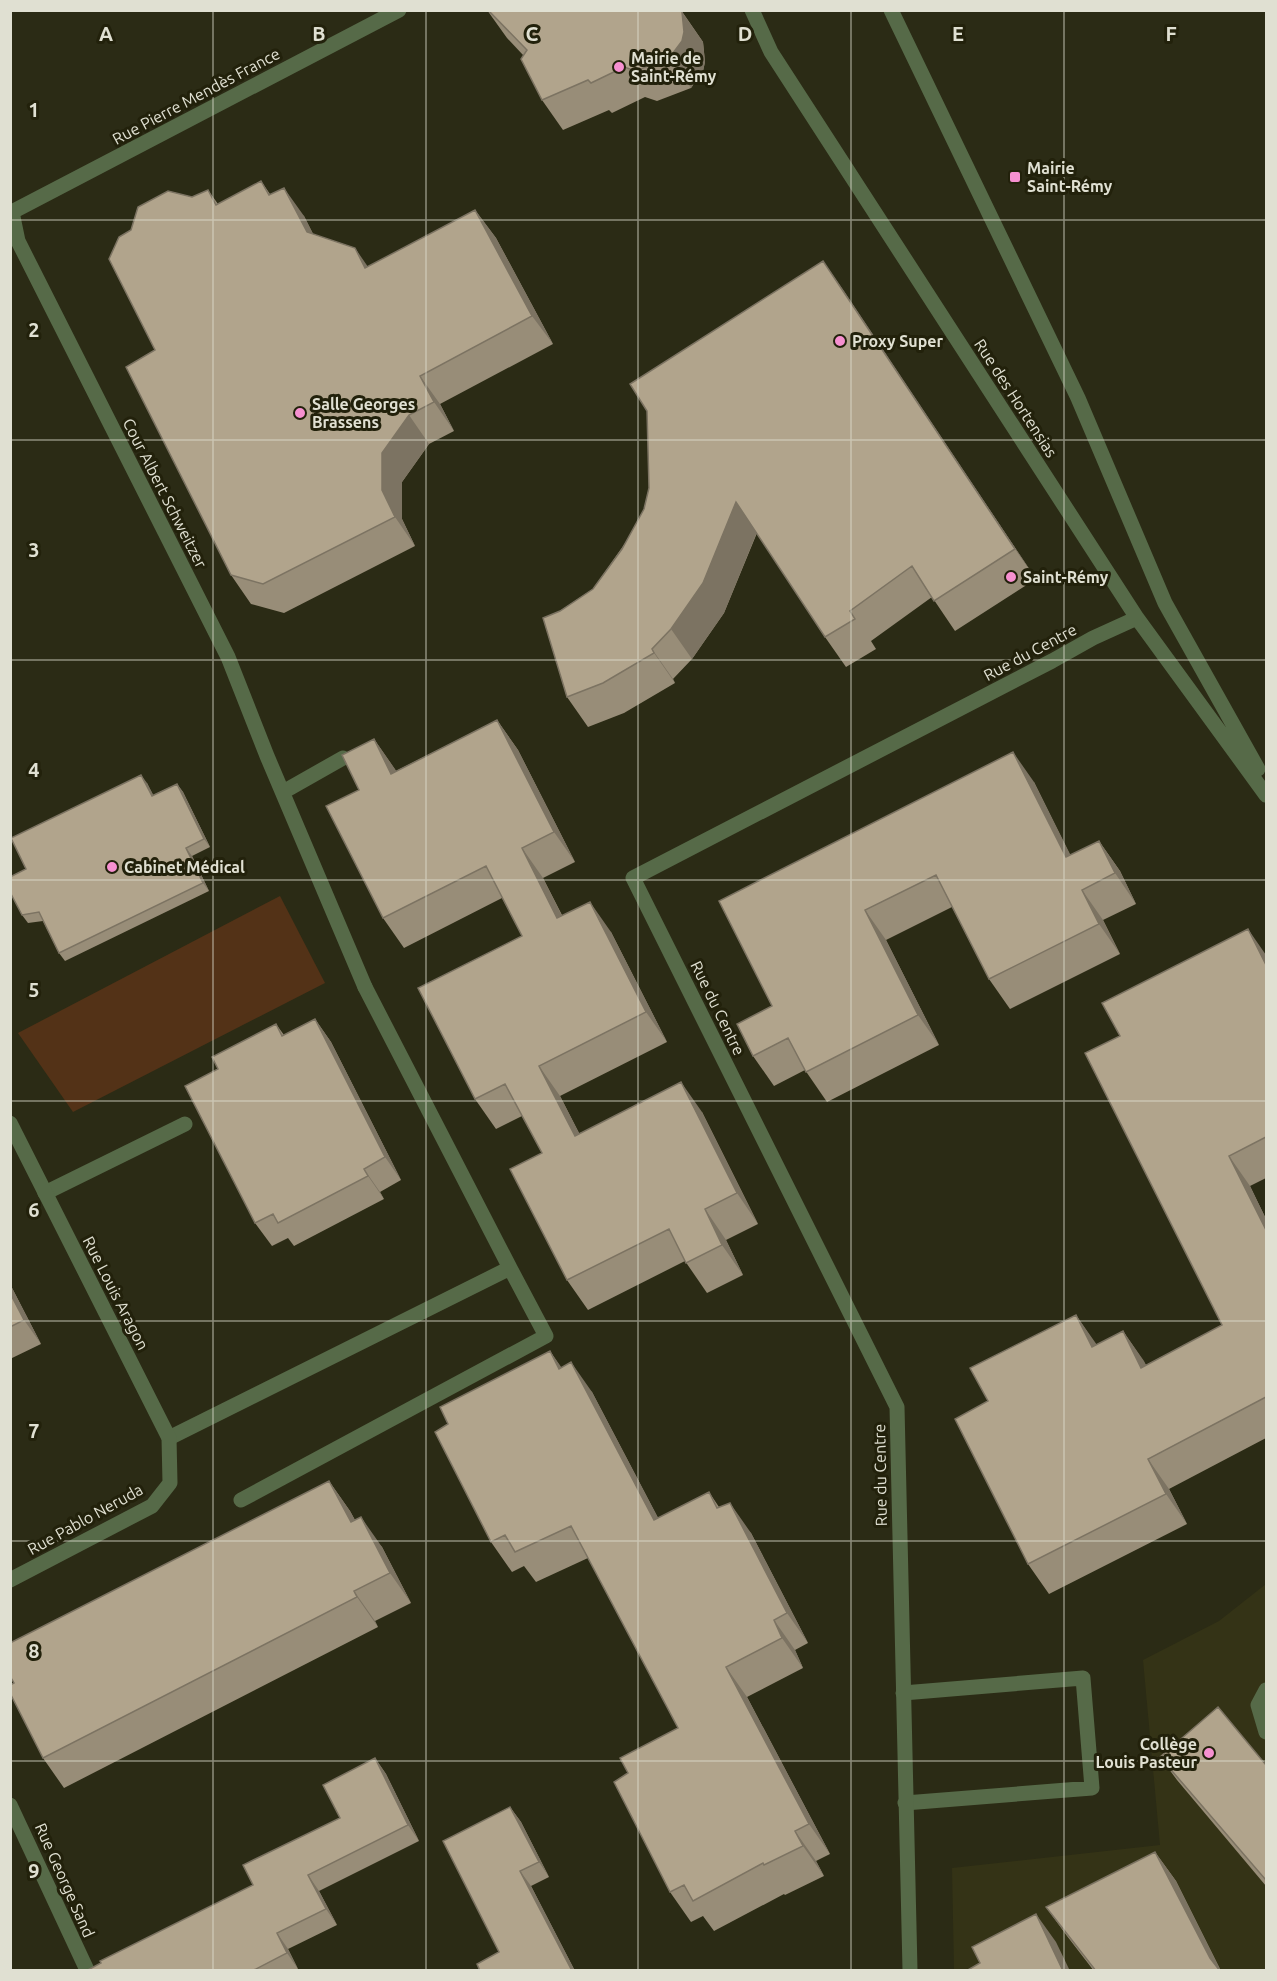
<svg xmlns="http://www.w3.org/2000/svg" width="1277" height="1981" viewBox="0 0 1277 1981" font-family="Ubuntu,sans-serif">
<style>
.built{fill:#343316}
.green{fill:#533217}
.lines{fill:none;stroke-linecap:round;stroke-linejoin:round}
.service{stroke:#566a48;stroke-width:15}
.pedestrian{stroke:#566a48;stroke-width:15}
.minor{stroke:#566a48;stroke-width:15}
.wall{fill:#988d78}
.shaded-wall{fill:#7c7362}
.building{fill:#b1a48c;stroke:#7c7362;stroke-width:1.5}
.grid{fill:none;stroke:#e0e0d2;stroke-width:1.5;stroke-opacity:0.55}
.poi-dot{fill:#f690d0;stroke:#22210b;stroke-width:2}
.labels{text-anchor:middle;stroke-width:6;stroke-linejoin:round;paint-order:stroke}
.poi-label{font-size:16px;font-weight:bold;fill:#e0e0d2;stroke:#22210b;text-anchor:start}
.street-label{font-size:16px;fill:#e0e0d2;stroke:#22210b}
.grid-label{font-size:20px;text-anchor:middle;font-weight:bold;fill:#e0e0d2;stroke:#22210b;stroke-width:6;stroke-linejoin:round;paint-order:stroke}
</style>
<rect width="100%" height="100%" fill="#2b2b15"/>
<path class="built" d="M1266,1584V1970H954L952,1868L1160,1845L1143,1660L1219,1621Z"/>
<path class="green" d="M280,896L325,983L73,1112L18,1033Z"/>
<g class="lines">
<path class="service" d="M45,1193L185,1124
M169,1438L510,1268L365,987
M241,1500L546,1336L510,1268
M1266,1690L1258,1705L1266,1732
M903,1693L1083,1678L1092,1788L905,1803"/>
<path class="pedestrian" d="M12,212L18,241L228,657L267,756L365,987
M283,792L343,758"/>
<path class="minor" d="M752,10L771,52L1137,618L1266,795
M891,10L1078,398L1165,603L1258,769
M10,213L399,10
M10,1123L169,1438L170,1483L152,1506L10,1580
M10,1805L87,1970
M910,1970L897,1407L633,878L1052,661L1093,638L1137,618"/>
</g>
<path class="wall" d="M487,10H681L703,42L705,62L703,71L691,88L657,101L645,97L612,113L609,110L563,130L542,100L523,55L507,38Z
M261,181L270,194L304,216L313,234L368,267L475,210L496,238L553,344L440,404L454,431L429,444L402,482V519L415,546L284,613L251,604L231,575L155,350L131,230L208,190L218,204Z
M823,261L1036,579L955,631L932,597L871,641L876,649L846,667L825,637L757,533L724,613L692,659L673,679L675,683L624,713L588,727L567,697L560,611L593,589Z
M497,720L518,750L575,862L543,878L562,915L611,932L667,1042L560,1096L579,1133L702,1112L758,1224L726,1240L743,1275L707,1293L685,1261L588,1310L567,1280L542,1153L522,1116L496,1129L475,1099L522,936L502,898L404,948L383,918L359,790L374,739L396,771Z
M1034,782L1070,855L1099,841L1120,871L1136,904L1103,920L1120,954L1010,1009L989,979L952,907L886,940L939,1045L827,1102L805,1070L774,1086L753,1056L772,1006L719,901Z
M147,783L153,795L177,784L183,792L210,847L192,856L209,891L65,961L59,953L43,921L28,923L22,915L26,869Z
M1266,955V1178L1250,1186L1266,1219V1438L1169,1489L1187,1524L1049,1594L1028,1564L988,1401L1076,1315L1096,1345L1123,1331L1146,1365L1222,1325L1120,1036Z
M315,1019L331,1042L401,1180L380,1192L384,1199L294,1246L288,1238L272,1246L255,1223L218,1069L276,1024L284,1035Z
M10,1284L41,1344L10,1359Z
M550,1351L561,1368L592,1392L658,1518L709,1492L719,1507L751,1533L808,1643L795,1650L803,1668L747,1697L830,1854L816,1861L824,1876L785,1895L784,1894L714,1931L703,1916L691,1922L670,1892L628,1773L678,1728L588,1558L536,1582L524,1566L512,1572L491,1542L448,1424Z
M329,1481L350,1511L355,1520L382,1547L411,1603L375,1621L378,1627L64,1788L43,1758Z
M1160,1757L1266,1765V1886L1177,1780Z
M375,1758L386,1774L419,1841L319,1891L337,1925L288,1949L298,1969L294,1971H86L253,1885L340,1818Z
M510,1807L521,1822L549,1877L531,1886L575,1971H480L499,1952Z
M1155,1852L1176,1881L1221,1971H1094L1067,1936L1046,1907Z"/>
<path class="shaded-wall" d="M682,12L703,42L705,62L703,71L691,88L670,57Z
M284,188L304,216L327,261L307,232Z
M475,210L496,238L553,344L532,316Z
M355,248L375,277L365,268Z
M823,261L844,291L1036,579L1015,549Z
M420,376L440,404L454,431L434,402Z
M409,415L429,444L402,482V519L415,546L395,517L382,490V453Z
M736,502L757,532L724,613L692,659L671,629Z
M652,649L673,679L675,683L654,653Z
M497,720L518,750L575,862L554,832Z
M374,739L395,769L412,804L391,774Z
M1013,752L1034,782L1087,888L1066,857Z
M141,775L147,783L158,804L152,796Z
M177,784L183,792L210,847L204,839Z
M1099,841L1120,871L1136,904L1115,873Z
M186,848L192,856L209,891L203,883Z
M522,848L543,878L578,948L557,918Z
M1082,890L1103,920L1120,954L1099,924Z
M590,902L611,932L667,1042L646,1012Z
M865,910L886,940L939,1045L918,1015Z
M1248,929L1266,955V965Z
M315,1019L331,1042L401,1180L385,1157Z
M539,1066L560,1096L596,1166L575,1136Z
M681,1082L702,1112L758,1224L737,1193Z
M1229,1156L1250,1186L1266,1219V1230Z
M364,1169L380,1192L384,1199L368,1176Z
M705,1209L726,1240L743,1275L722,1245Z
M10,1284L41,1344L24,1320L10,1293Z
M1076,1315L1097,1345L1092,1347Z
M1123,1331L1144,1361L1162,1398L1141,1368Z
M550,1351L571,1381L559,1369Z
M571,1362L592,1392L675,1550L654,1520Z
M1148,1459L1169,1489L1187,1524L1166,1494Z
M329,1481L350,1511L372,1552L351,1522Z
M730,1503L751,1533L808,1643L787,1613Z
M361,1517L382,1547L411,1603L390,1573Z
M354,1591L375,1621L378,1627L357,1597Z
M774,1620L795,1650L803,1668L782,1638Z
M726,1667L747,1697L830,1854L809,1824Z
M375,1758L386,1774L419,1841L408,1825Z
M510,1807L521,1822L549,1877L539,1862Z
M795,1831L816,1861L824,1876L803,1846Z
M1155,1852L1176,1881L1221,1971H1218L1210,1958Z
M520,1871L531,1886L575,1971H572Z
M308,1875L319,1891L337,1925L326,1909Z
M1036,1914L1056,1942L1070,1971H1063Z
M277,1933L288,1949L298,1969L287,1953Z"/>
<path class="building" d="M488,10H681L682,12L684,32L682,41L670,57L636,71L624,67L591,83L588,80L542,100L521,59L527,50Z
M261,181L269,195L284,188L307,232L355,248L365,268L475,210L532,316L420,376L434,402L409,415L382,453V490L395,517L263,584L231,575L126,367L155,350L109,259L119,237L131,230L138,207L168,191L192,197L208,190L216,205Z
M823,261L1015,549L934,601L912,566L850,611L855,619L825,637L736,502L703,583L671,629L652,649L654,653L603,683L567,697L543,618L560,611L593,589L622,549L644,509L649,488L647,411L630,384Z
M497,720L554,832L522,848L557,918L590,902L646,1012L539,1066L575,1136L681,1082L737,1193L705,1209L722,1245L686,1263L669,1229L567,1280L510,1169L542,1153L505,1084L475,1099L418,988L522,936L486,866L383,918L326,806L359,790L342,755L374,739L391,774Z
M1013,752L1066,857L1099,841L1115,873L1082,890L1099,924L989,979L936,875L865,910L918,1015L806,1072L788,1038L753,1056L737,1024L772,1006L719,901Z
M141,775L152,796L177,784L204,839L186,848L203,883L59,953L39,912L22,915L10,892V877L26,869L11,838Z
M1248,929L1266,965V1137L1229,1156L1266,1230V1397L1148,1459L1166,1494L1028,1564L955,1419L988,1401L970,1368L1076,1315L1092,1347L1123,1331L1141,1368L1222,1325L1085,1053L1120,1036L1102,1003Z
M315,1019L385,1157L364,1169L368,1176L278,1223L273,1214L255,1223L185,1086L218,1069L212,1057L276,1024L282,1036Z
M10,1293L24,1320L10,1327Z
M550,1351L559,1369L571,1362L654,1520L709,1492L717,1508L730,1503L787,1613L774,1620L782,1638L726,1667L809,1824L795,1831L803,1846L764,1865L763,1863L693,1901L684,1885L670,1892L614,1782L628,1773L620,1758L678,1728L571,1526L515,1552L505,1535L491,1542L435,1432L448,1424L440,1407Z
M329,1481L351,1522L361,1517L390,1573L354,1591L357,1597L43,1758L10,1693V1685L14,1683L10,1676V1643Z
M1218,1707L1266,1765V1878L1265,1879L1160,1757Z
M375,1758L408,1825L308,1875L326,1909L277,1933L287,1953L252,1971H86L101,1963L100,1961L253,1885L243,1865L340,1818L323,1785Z
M510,1807L539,1862L520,1871L572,1971H480L477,1964L499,1952L443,1841Z
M1155,1852L1210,1958L1220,1971H1096L1046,1907Z
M1036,1914L1063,1971H966L980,1963L972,1947Z"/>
<path class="grid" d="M213,10V1970M426,10V1970M638,10V1970M851,10V1970M1064,10V1970M10,220H1266M10,440H1266M10,660H1266M10,880H1266M10,1101H1266M10,1321H1266M10,1541H1266M10,1761H1266"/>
<g class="poi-dot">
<circle cx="619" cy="67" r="6"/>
<rect x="1009" y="171" width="12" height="12" rx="3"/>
<circle cx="840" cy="341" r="6"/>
<circle cx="300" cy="413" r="6"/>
<circle cx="1011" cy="577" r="6"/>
<circle cx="112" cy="867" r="6"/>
<circle cx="1209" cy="1753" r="6"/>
</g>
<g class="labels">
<g class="poi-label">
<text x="631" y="64">Mairie de<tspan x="631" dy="18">Saint-Rémy</tspan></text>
<text x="1027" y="174">Mairie<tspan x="1027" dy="18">Saint-Rémy</tspan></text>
<text x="852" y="347">Proxy Super</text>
<text x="312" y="410">Salle Georges<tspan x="312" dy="18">Brassens</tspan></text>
<text x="1023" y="583">Saint-Rémy</text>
<text x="124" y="873">Cabinet Médical</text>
<text x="1197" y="1750" text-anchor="end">Collège<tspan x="1197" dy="18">Louis Pasteur</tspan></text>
</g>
<g class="street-label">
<text transform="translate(196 96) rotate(-28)" y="6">Rue Pierre Mendès France</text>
<text transform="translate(1016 398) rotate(57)" y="6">Rue des Hortensias</text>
<text transform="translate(165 493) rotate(63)" y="6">Cour Albert Schweitzer</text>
<text transform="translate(1030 652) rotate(-28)" y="6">Rue du Centre</text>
<text transform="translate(718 1008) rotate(64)" y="6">Rue du Centre</text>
<text transform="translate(116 1293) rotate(63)" y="6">Rue Louis Aragon</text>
<text transform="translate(880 1475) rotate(-91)" y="6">Rue du Centre</text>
<text transform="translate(85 1519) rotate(-29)" y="6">Rue Pablo Neruda</text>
<text transform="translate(65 1880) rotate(66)" y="6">Rue George Sand</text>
</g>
</g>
<g class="grid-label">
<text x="106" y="41">A</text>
<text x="319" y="41">B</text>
<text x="532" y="41">C</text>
<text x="745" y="41">D</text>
<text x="958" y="41">E</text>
<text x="1171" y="41">F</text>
<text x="34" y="117">1</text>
<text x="34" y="337">2</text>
<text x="34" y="557">3</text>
<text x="34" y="777">4</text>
<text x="34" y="997">5</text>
<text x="34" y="1217">6</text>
<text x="34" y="1438">7</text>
<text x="34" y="1658">8</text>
<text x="34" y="1878">9</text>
</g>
<rect width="1277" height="1981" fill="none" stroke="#e0e0d2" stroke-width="24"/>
</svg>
